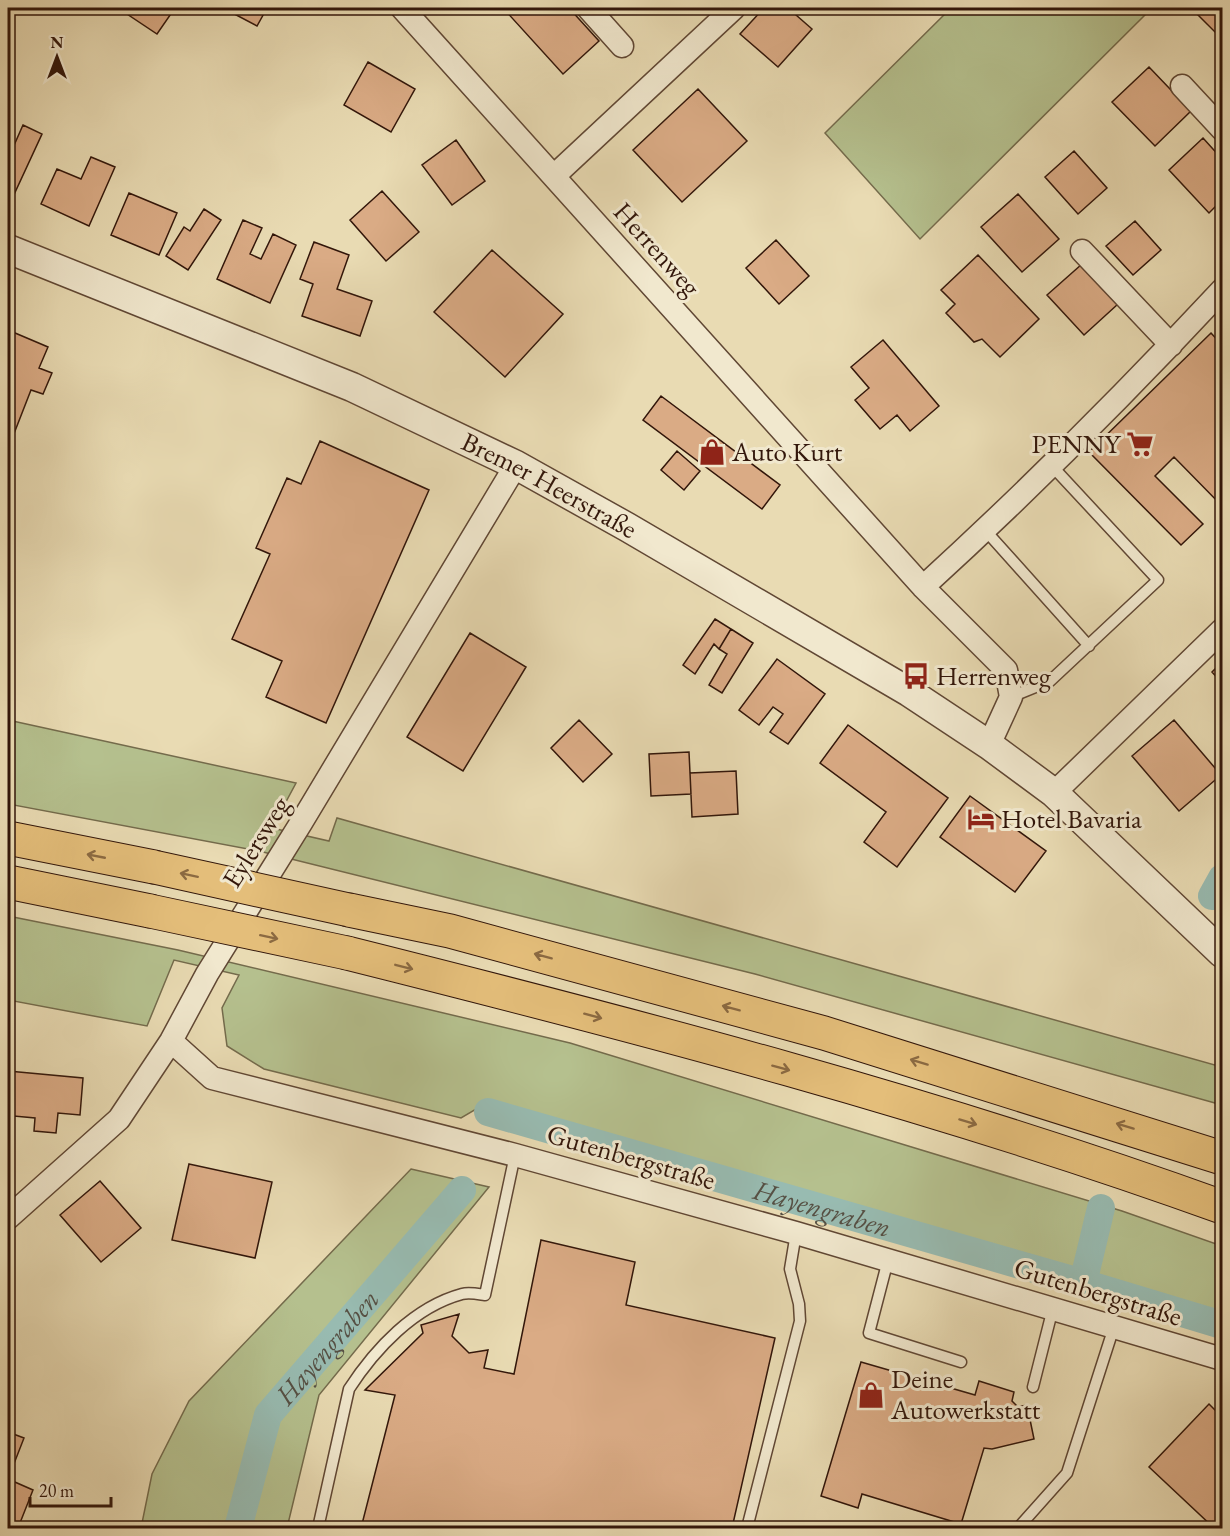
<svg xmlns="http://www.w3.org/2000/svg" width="1230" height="1536" viewBox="0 0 1230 1536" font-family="'EB Garamond',serif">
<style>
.green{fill:#b5c08e;stroke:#746b4c;stroke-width:1.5}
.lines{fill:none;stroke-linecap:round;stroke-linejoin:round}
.canal{stroke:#98bbb1;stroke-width:28}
.building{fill:#daab85;stroke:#32160a;stroke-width:1.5}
.service-casing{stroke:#604734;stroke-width:13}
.minor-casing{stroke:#604734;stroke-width:25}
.tertiary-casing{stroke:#604734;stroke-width:31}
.motorway-casing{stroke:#32160a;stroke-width:35}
.service{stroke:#f1e8ce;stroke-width:10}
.minor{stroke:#f1e8ce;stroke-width:22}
.tertiary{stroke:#f1e8ce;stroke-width:28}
.motorway{stroke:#e4be7a;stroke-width:33}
.motorway-bridge-casing{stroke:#32160a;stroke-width:35;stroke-linecap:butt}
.motorway-bridge{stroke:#e4be7a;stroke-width:33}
.oneway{stroke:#8b6a42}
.labels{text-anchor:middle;stroke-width:6;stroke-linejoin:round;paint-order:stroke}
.street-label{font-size:27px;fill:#32160a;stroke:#f1e8ce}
.poi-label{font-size:27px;fill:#32160a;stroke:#f1e8ce;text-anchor:start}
.water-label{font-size:28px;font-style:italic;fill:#565044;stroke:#f1e8ce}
</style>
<rect width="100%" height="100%" fill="#e9dbb3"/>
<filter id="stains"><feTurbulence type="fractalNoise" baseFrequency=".00333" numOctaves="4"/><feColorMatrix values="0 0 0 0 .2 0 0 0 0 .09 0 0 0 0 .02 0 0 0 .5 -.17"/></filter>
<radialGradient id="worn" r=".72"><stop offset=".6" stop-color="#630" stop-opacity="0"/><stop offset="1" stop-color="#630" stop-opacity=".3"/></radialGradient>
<path class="green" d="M951,8H1152L920,239L825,133Z
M8,720L296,783L272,828L329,841L337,818L1222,1067V1105L755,974L259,851L8,804Z
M8,916L178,950L570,1043L1122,1211L1222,1246V1319L488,1102L461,1118L264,1069L227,1046L222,1008L239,975L174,960L147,1026L8,1000Z
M411,1169L489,1187L319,1395L287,1528H141L152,1474L189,1401Z"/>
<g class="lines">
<g class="canal">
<path d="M1212,896L1222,878"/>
<path id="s1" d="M488,1112L1083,1283L1101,1208"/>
<path d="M1083,1283L1222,1325"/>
<path id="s2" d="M238,1528L268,1415L462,1190"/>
</g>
</g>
<path class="building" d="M118,8H175L157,34Z
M223,8H267L257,26Z
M503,8H569L599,41L563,74Z
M764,8H788L812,29L778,67L740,34Z
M1191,8H1222V26L1216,33Z
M368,62L415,89L391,132L344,105Z
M1149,67L1191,111L1155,146L1112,102Z
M698,89L747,141L682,202L633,150Z
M23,125L42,134L11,201L8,200V159Z
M1203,138L1222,159V200L1209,213L1169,170Z
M456,140L485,181L452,205L422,165Z
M1074,151L1107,188L1078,214L1045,177Z
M91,157L115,167L89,226L41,204L57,169L81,179Z
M382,191L419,232L386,261L350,220Z
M129,193L177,213L159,255L111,235Z
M1018,194L1059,239L1022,272L981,227Z
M204,209L221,220L188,270L166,256L184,227L190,231Z
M243,220L262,228L250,254L261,259L273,234L296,245L270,303L217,279Z
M1135,221L1161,250L1133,275L1106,246Z
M776,240L809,276L779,304L746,268Z
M314,242L349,255L337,289L372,301L360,336L302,316L313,284L300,279Z
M492,250L563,314L505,377L434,312Z
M978,255L1039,319L1000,357L982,339L974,342L946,313L955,304L941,290Z
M1082,264L1118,304L1084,335L1047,295Z
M8,330L48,347L39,368L52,373L43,394L31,390L8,449Z
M1211,333L1222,345V415L1217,421L1222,427V506L1174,457L1155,476L1203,524L1181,545L1089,452Z
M883,340L939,406L910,431L897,415L880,429L855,400L869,388L851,367Z
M661,396L780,485L762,509L643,420Z
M320,441L429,490L326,723L266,697L282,661L232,639L270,554L256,548L287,478L301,484Z
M677,451L700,471L684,490L661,470Z
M715,619L731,629L719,649L714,644L695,674L683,665Z
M731,629L753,643L722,693L709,685L727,654L719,649Z
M470,633L526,667L463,771L407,737Z
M777,659L825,694L788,744L770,732L783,714L773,707L759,725L739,710Z
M1222,662V683L1212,672Z
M579,720L612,754L583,782L551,748Z
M1174,720L1221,775L1179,811L1132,756Z
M848,725L948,798L897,867L864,842L886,812L820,763Z
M689,752L691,794L651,796L649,754Z
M736,771L738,814L692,817L690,773Z
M970,796L1046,851L1015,892L940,837Z
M8,1071L83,1078L80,1115L58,1113L56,1133L34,1131L35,1118L14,1116L12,1128H8Z
M189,1164L272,1182L255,1258L172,1240Z
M100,1181L141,1228L101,1262L60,1215Z
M541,1240L635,1262L626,1305L775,1338L732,1528H361L395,1395L365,1390L423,1333L421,1325L459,1314L452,1336L469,1353L488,1350L484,1368L514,1374Z
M861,1362L975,1395L979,1381L1014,1392L1012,1401L1018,1407L1027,1405L1034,1439L992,1449L984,1448L961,1524L862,1494L858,1508L821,1496Z
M1209,1404L1222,1417V1528H1214L1149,1467Z
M8,1432L24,1438L8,1479L33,1490L18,1528H8Z"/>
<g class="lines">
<defs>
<path id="service" d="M985,530L1089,646
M1011,697L1050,681L1158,580L1052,466
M888,1260L869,1333L961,1362
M1033,1387L1053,1308
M318,1528L349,1389C375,1349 414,1307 462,1294C469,1292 478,1294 485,1295L515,1155
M747,1528L800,1321L799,1304L790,1269L796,1233
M1018,1528L1067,1473L1114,1327"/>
<path id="minor" d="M402,8L923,587L1006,670L1011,697L989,745
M588,8L622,46
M1182,86L1222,129
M554,176L734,8
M1082,251L1171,345
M923,587C1027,492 1126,393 1222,290
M1054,793L1222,630
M171,1041L212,1078L515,1155L796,1233L1222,1359
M8,1218L119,1119L171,1041L207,974L301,823L516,465"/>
<g id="tertiary">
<path id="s3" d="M8,249L352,387L516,465L627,527L909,692L989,745L1054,793L1222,953"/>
</g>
<path id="motorway" d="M8,838L154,867
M8,882L150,911
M349,910L450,931L824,1033L1222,1158
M347,953C642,1027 937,1104 1222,1207"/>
</defs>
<use href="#service" class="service-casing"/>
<use href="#minor" class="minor-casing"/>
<use href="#tertiary" class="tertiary-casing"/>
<use href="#motorway" class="motorway-casing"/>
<use href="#service" class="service"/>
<use href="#minor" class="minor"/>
<use href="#tertiary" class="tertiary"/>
<use href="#motorway" class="motorway"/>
<defs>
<path id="motorway-bridge" d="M154,867L349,910
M150,911L347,953"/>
</defs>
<use href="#motorway-bridge" class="motorway-bridge-casing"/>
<use href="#motorway-bridge" class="motorway-bridge"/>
</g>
<defs><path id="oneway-shaft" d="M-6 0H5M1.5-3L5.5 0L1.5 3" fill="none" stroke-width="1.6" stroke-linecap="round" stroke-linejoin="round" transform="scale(1.5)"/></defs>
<g class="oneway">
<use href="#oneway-shaft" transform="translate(96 856) rotate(-169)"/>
<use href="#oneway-shaft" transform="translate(189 875) rotate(-168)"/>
<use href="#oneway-shaft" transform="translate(269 937) rotate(12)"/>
<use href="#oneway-shaft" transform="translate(543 956) rotate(-165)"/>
<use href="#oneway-shaft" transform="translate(404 967) rotate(14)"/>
<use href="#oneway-shaft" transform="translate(731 1008) rotate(-165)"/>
<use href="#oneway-shaft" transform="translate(593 1016) rotate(15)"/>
<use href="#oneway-shaft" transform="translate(919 1062) rotate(-163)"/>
<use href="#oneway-shaft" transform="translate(781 1068) rotate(15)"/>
<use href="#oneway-shaft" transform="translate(968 1122) rotate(17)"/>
<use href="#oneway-shaft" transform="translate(1125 1126) rotate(-163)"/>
</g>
<defs>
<symbol id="supermarket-bare" viewBox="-9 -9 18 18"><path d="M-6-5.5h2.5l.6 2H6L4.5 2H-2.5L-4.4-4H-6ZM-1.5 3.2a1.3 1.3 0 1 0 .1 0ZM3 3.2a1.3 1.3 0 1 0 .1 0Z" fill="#8f2418" stroke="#f1e8ce" stroke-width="2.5" paint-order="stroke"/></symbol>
<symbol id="shop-bare" viewBox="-9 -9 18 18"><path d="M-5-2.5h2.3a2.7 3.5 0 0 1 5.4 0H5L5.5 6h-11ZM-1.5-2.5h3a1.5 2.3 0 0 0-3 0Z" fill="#8f2418" stroke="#f1e8ce" stroke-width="2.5" paint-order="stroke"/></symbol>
<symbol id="bus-bare" viewBox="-9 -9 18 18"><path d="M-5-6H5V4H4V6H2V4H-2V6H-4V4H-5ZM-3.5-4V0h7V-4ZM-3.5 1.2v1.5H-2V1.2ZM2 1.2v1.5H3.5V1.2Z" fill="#8f2418" stroke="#f1e8ce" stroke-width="2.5" paint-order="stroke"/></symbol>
<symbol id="hotel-bare" viewBox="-9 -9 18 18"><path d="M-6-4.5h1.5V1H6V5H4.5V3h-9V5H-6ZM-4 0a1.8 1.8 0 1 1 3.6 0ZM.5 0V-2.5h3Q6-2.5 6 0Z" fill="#8f2418" stroke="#f1e8ce" stroke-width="2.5" paint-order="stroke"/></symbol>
</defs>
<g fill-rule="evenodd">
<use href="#supermarket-bare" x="1121" y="425" width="38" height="38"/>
<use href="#shop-bare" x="693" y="433" width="38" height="38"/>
<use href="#bus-bare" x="897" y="657" width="38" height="38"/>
<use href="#hotel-bare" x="962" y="800" width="38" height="38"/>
<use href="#shop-bare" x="852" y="1376" width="38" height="38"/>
</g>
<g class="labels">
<g class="street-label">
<text transform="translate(657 249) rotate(48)" y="9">Herrenweg</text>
<text dy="9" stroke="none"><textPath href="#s3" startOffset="591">Bremer Heerstraße</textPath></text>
<text transform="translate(256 842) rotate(-58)" y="9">Eylersweg</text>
<text transform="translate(631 1157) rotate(16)" y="9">Gutenbergstraße</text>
<text transform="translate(1098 1292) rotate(17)" y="9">Gutenbergstraße</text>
</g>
<g class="poi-label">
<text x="1120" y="453" text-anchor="end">PENNY</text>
<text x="732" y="461">Auto Kurt</text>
<text x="936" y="685">Herrenweg</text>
<text x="1001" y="828">Hotel Bavaria</text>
<text x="891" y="1388">Deine<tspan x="891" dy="31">Autowerkstatt</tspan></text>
</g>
<g class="water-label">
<text dy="10" stroke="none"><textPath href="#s1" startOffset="348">Hayengraben</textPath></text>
<text dy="10" stroke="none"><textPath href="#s2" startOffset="207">Hayengraben</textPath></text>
</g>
</g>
<rect width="1230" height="1536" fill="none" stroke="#e9dbb3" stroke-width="30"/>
<rect x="9" y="9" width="1212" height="1518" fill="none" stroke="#32160a" stroke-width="3"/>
<rect x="15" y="15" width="1200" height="1506" fill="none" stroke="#32160a" stroke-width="1.5"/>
<g transform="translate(57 57)" stroke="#f1e8ce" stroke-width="4.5" paint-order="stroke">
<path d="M0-4.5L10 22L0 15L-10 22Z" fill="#32160a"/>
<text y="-9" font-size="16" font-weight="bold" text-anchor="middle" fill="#32160a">N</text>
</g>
<path d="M30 1497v9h81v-9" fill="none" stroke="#32160a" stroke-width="3"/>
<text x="39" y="1497" font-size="18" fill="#32160a" stroke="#f1e8ce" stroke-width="4.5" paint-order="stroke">20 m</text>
<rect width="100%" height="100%" filter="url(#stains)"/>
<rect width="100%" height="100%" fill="url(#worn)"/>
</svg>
